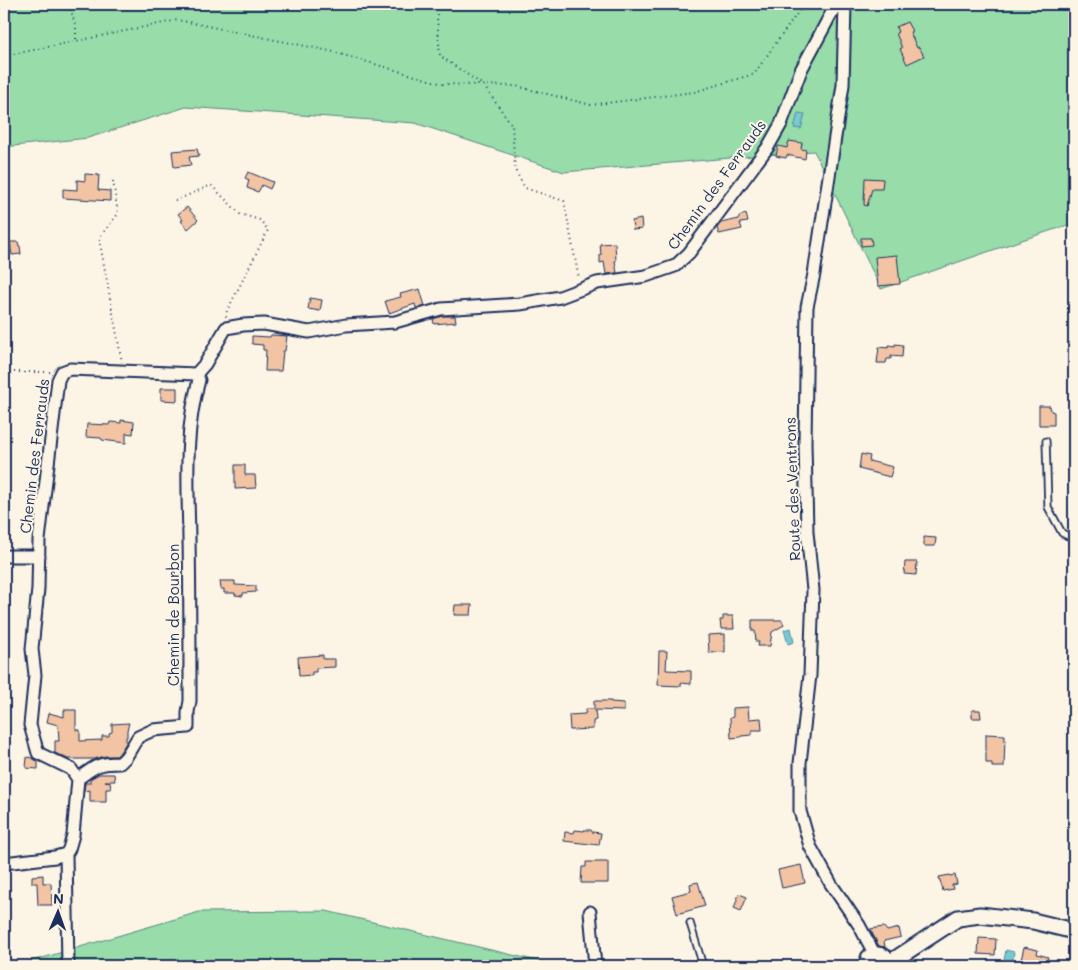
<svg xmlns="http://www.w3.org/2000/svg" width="1078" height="970" viewBox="0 0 1078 970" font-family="Mali,sans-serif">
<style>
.green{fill:#97dca9;stroke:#598684}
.water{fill:#78c9d2;stroke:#538ba4}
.building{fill:#f3c4a3;stroke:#1b2f5e}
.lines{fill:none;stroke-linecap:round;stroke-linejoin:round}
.lane-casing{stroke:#1b2f5e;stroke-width:9}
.street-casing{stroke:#1b2f5e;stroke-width:15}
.secondary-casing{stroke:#1b2f5e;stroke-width:19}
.path{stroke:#1b2f5e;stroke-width:2;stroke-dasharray:1 4;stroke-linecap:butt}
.lane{stroke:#fcf5e5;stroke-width:5.5}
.street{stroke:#fcf5e5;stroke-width:11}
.secondary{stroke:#fcf5e5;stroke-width:15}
.labels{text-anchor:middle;stroke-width:4;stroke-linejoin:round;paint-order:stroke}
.street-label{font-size:15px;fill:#1b2f5e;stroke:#fcf5e5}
</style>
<rect width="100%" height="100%" fill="#fcf5e5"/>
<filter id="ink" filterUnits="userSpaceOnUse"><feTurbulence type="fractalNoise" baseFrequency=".02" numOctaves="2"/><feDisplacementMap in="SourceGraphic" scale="10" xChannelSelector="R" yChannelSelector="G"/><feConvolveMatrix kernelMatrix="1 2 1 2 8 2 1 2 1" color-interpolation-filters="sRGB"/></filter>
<g filter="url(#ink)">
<path class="green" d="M4,4H1074V223L1019,241L881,289L814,151L564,172L415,123L186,107L88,138L4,147Z
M326,911L559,966H15L199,912Z"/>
<path class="water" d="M798,113L805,114L801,129L794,128Z
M791,628L794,642L788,644L784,630Z
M1006,950L1014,952L1012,966L1003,965Z"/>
<path class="building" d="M907,22L912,31L910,32L917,48L919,47L924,56L907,64L900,49L902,48L896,33L898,32L896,27Z
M789,141L802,143L801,149L806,150L805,159L787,155L786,158L776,156L778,146L787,148Z
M197,149L199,156L189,157L191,165L174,167L172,151Z
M248,172L273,182L270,189L262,185L258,192L247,188L249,180L245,178Z
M85,174L99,175L98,190L110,191V201L63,198V189L77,190V180L85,181Z
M865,178L883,179L882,189H872L867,206L864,205Z
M187,207L198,220L188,229L181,221L183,220L178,214Z
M746,214L748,222L740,223L742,229L719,234L717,228L721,223L739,219V216Z
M641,219L642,229L633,230L632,221Z
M861,238H871L872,245L861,246Z
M10,242H18L19,246H20L21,254L12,255Z
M615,243L616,261H615L617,273L606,274L604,262L600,263V255H601L600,244Z
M897,255L900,284L878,286L875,257Z
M420,289L425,306L416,308L415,304L389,313L385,301L401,297L400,294Z
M310,298L322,300L320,311L308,309Z
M442,316H455L456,322L434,324L433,319Z
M271,335L287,336L285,351H283L281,371H265L266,350H263V345L252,344V336L270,337Z
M895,344L903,345L902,357L891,356V359H887L886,363H877L879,347L888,348V345L895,346Z
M161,388H177V401L161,400Z
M1039,406H1050L1051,411L1054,412V425H1039Z
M121,420L134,422L133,434L126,433V443L102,440L101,438L86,437L87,424L109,425L110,422L121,423Z
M861,454L870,456L869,461L893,467L890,477L859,469Z
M235,465H245V475H255L256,488L235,489Z
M924,537L936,538L935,546H924Z
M905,562H917L916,575L904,574Z
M220,581H235V585L256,586V592L243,593V596L235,595V593H224V589H221Z
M455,605H472L471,615H454Z
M723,616H733L734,629H721L720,620H723Z
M752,620H782L784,625L772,632L770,646H758L759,642H756L755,631H752Z
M725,634V652L709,653L708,635Z
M659,651H667L666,670L691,671V684L681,683V686L658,685Z
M323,655V659H335V667L316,668V672H312V675L299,676L298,657Z
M594,701H611V702L624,703V711L595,710L596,720L593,721V729L570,730L569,715L585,714L586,709H594Z
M748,707L749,719L761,718L762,730H752V735L741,736V737L731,738L730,718L733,717V708Z
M64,710H76V730H80V741L102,740V736H109V733L112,732V724L129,723L127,730V737H126V743L120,752L117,756H105L94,759H68L55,753V741H59L58,725L47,722L49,713L64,717Z
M972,710H980L981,718H972Z
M986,734L1005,735L1004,767H992V763H986Z
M27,757L32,758L38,762V769L26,768Z
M99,774H114L115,781H105L110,782L111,789H106V802H90V790L84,791L85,783H90V779Z
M575,830L584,831V830H591L592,832L601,833L599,845L564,841L565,832L574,833Z
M586,862H608V883H581L582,867H586Z
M801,865L805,883L782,888L778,870Z
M43,875V883H51L52,905H38L37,883H32V876Z
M950,875V876L955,875L957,884L952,885L953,889L943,891L939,877Z
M698,882L705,906L677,914L672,896L691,891L690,884Z
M739,894L747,897L741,911L734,908Z
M884,927L887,931L899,928L901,937L884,941L885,947L879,946L870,929Z
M979,938L996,939L995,955L978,954Z
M1024,947L1038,950L1037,954L1048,957L1045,966H1029V964L1024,963V961L1021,960Z"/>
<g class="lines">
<defs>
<path id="lane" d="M1046,441L1048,507L1062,533L1074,539
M690,923L703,966"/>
<path id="street" d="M845,4L843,85L814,274L807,307L805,443L807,532L813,590L810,675L800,763V811L810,846L831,884L859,925L875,955
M4,556H39
M78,779C95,766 98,763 120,763L126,757L138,737L153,730L188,727V712L190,701C190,647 190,593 189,538C188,484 184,433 199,380L196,374
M4,863L55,857L66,854
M590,912L595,966
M68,966L66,854L69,849L73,835L78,779L71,769L38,753L30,725L35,675L32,649L38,589L39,540L58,380L62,372L70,369L196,374L205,364L226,328L243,325L264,324L309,332L346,325L395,322L441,309L520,304L560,297L597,283L646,276L675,266L689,253L768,147L781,124L801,70L831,14L839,4"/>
<path id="secondary" d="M889,963L897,958L958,918L980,915L1033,921L1074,931
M867,966L869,958L877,955C884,956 889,958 889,966"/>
</defs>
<use href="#lane" class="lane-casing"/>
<use href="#street" class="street-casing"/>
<use href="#secondary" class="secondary-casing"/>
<path class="path" d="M69,4L76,28V40
M436,4L440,56L483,85L512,125L515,170L525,188L564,201L579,279
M4,56L178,20L330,51L443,84L516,86L591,105L694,92L754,74L804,4
M113,181L118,214L99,238L122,362
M175,201L211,185L240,214L260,220L268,230L226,313V318
M4,372H50"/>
<use href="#lane" class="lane"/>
<use href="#street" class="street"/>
<use href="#secondary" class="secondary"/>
</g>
</g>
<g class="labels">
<g class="street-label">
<text transform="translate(717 185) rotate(-54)" y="5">Chemin des Ferrauds</text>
<text transform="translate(35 456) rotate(-83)" y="5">Chemin des Ferrauds</text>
<text transform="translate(793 489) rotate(-92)" y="5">Route des Ventrons</text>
<text transform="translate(174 615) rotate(-90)" y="5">Chemin de Bourbon</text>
</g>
</g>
<rect width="1078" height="970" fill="none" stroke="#fcf5e5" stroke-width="20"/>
<rect x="10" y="10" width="1058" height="950" fill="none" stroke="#1b2f5e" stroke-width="2" filter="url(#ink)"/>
<g transform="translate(58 912) rotate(2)" stroke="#fcf5e5" stroke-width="4" paint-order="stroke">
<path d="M0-4L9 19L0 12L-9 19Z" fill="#1b2f5e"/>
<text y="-8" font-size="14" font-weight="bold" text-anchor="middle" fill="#1b2f5e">N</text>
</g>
</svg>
